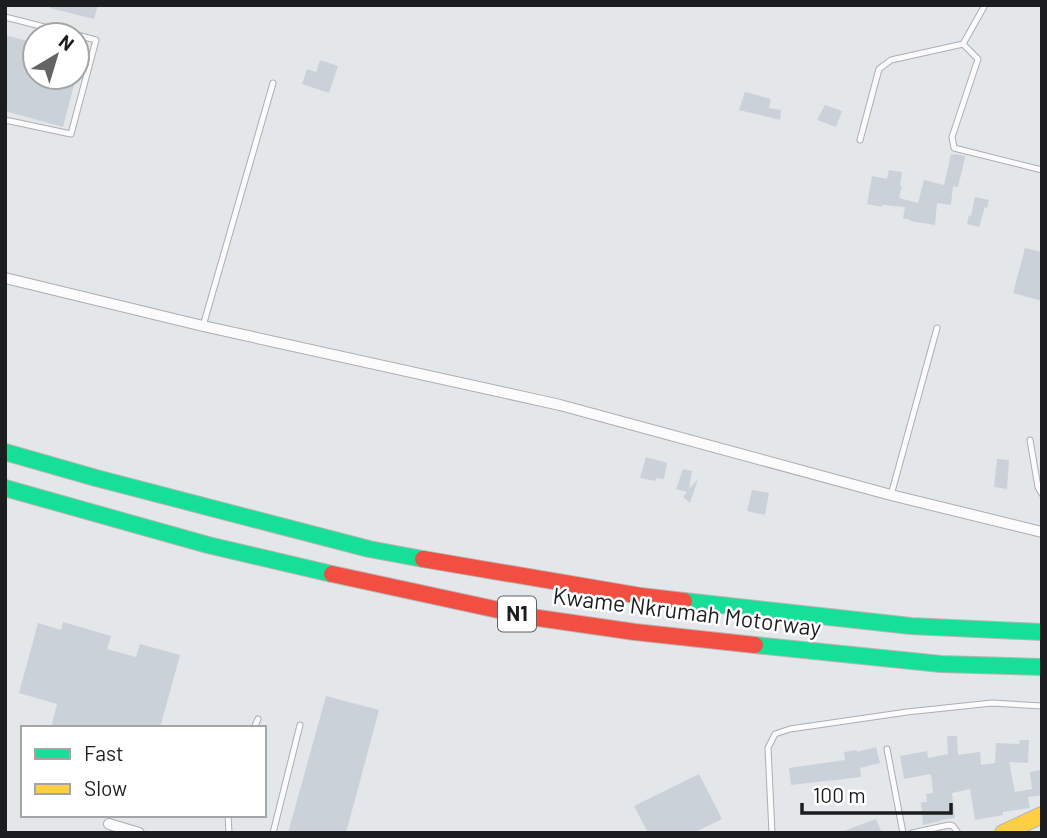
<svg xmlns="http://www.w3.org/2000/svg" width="1047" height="838" viewBox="0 0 1047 838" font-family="Barlow,sans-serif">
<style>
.building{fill:#cbd1d9}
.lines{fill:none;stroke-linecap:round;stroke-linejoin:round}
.lane-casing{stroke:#acaeb1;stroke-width:7}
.street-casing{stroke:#acaeb1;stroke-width:12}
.fast-casing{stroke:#bab4b3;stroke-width:18}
.slow-casing{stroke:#bab4b3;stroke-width:18}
.jam-casing{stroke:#bab4b3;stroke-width:18}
.lane{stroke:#fbfbfc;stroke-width:5}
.street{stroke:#fbfbfc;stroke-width:10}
.fast{stroke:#16e098;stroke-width:16}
.slow{stroke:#ffcf43;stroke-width:16}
.jam{stroke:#f24e42;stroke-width:16}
.labels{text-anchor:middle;stroke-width:5;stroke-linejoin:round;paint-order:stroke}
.shield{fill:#fff;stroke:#606162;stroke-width:2}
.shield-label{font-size:21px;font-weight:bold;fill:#1c1d1f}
.street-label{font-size:23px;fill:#1c1d1f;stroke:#fff}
</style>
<rect width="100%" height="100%" fill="#e4e7ea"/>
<path class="building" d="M50,5H98L94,19L50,8Z
M5,35L35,43V77H76L63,127L5,111Z
M320,60L338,66L329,93L302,84L307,69L316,72Z
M745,92L771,99L769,108L781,110L780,120L739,110Z
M825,105L842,111L836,127L817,120Z
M951,154L955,155V154L965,156V158L958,187L953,186L951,205L937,203L935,225L910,221L911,220L903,218L905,207L882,205V207L867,204L872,176L887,179L889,170L902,172L900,186H902L899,198L918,203L924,180L944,185Z
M975,197L989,200L987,208L985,207L979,227L967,224L969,215L971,216Z
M1025,248L1042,252V301L1013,293Z
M646,457L667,463L664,479L656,478L655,481L640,478Z
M997,459L1009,460L1007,489L994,487Z
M683,469L692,471L689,489L698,479L690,503L683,497L687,492L676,489Z
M752,490L769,493L765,515L747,511Z
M63,622L111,636L107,649L136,657L140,644L180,655L160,728H51L57,704L19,693L38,623L61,630Z
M326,696L379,710L346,833H288Z
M947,736H957L958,755L980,752L981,765L995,763L996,743L1019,744L1020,740H1029L1028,763L1009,762L1015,792L1032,789L1030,772L1040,770L1042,795L1028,797L1030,808L1003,812V815L975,820L970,789L952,793L955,818L941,820V821L923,825L921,802H927L926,794L933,793L931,774L904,779L900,756L927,751L928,758L948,754Z
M876,747L880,763L860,768L861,777L791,785L789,768L845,760L844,752L857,750V752Z
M699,774L722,819L693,833H648L634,806Z
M876,819L882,833H841V832Z"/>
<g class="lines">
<defs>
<path id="lane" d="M5,17L76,35
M963,44L978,59L952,137L954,148L1042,170
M5,120L71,134L96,40L77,35
M860,140L879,69L891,60L963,44L985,5
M203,326L273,83
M1030,440L1038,487L1042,494
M891,495L937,328
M254,728L258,719
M887,749L903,833
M228,815L229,833
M273,833L300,725
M772,833L768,748L775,734L790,729L907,712L992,703L1042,706
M912,833L949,825L953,826L958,833"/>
<path id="street" d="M5,278L203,326L560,405L891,495L1042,532
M109,824L139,833"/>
<path id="fast" d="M5,452L96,478L369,549L423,559
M5,488L208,545L332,574
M684,601L911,626L1042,632
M755,645L941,664L1042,667"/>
<path id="slow" d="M1003,833L1042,815"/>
<path id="jam" d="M423,559L641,596L684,601
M332,574L531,617L635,632L755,645"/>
</defs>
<use href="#lane" class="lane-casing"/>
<use href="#street" class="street-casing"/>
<use href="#fast" class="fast-casing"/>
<use href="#slow" class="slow-casing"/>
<use href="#jam" class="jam-casing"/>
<use href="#lane" class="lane"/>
<use href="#street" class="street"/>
<use href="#fast" class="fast"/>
<use href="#slow" class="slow"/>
<use href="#jam" class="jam"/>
</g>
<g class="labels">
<rect class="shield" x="498" y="596.5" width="38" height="35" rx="5"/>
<g class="shield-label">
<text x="517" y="621">N1</text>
</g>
<g class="street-label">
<text transform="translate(687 612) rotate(7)" y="8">Kwame Nkrumah Motorway</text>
</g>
</g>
<rect width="1047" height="838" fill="none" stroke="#1c1d1f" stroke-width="14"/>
<rect x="21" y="726" width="245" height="91" fill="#ffffff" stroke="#a4a5a5" stroke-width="2"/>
<rect x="35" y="749" width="35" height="10" fill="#16e098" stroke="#a4a5a5" stroke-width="2"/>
<text x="84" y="761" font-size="21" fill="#1c1d1f">Fast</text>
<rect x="35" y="784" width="35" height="10" fill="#ffcf43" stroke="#a4a5a5" stroke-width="2"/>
<text x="84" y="796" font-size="21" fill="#1c1d1f">Slow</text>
<g transform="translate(56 56) rotate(38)"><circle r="33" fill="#ffffff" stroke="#a4a5a5" stroke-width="2"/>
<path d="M0-5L12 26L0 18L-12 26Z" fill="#626466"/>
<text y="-10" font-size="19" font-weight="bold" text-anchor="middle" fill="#1c1d1f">N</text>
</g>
<path d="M802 803v10h149v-10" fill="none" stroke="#1c1d1f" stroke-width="3.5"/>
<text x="813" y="803" font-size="21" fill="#1c1d1f" stroke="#ffffff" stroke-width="5" paint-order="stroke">100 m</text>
</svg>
